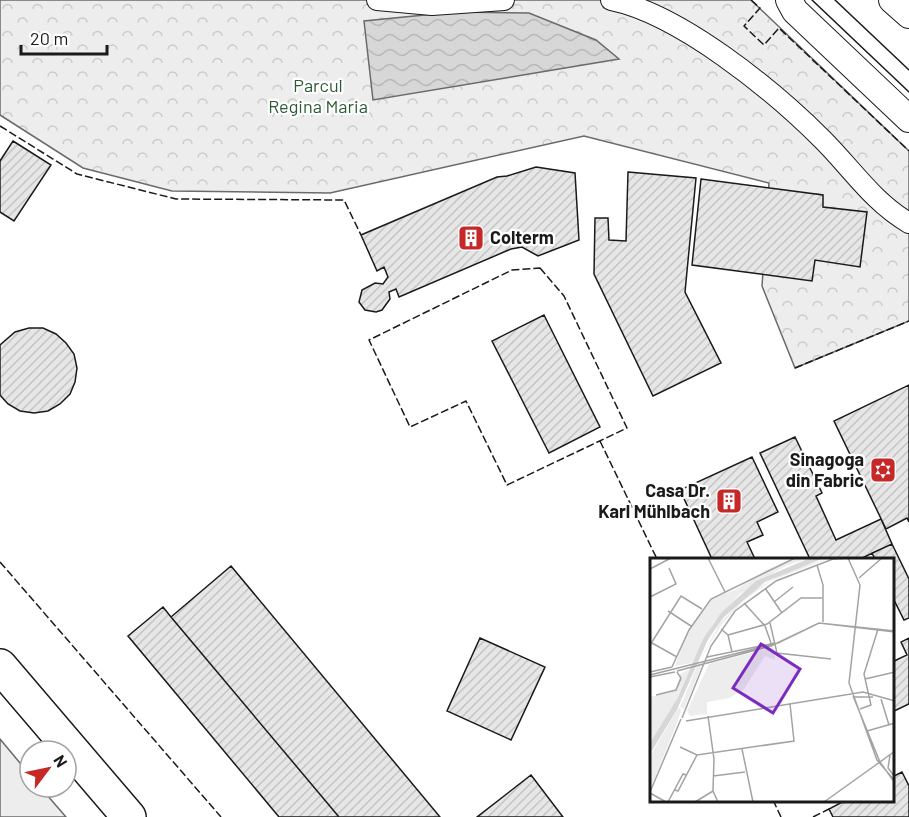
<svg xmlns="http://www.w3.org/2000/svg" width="909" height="817" viewBox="0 0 909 817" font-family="Barlow,sans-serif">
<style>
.park{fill:url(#park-crowns);stroke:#6a6a6a;stroke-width:1.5}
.built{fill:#ededed;stroke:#6a6a6a;stroke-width:1.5}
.water{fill:url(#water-waves);stroke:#6a6a6a;stroke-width:1.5}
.building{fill:url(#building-hatch);stroke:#1a1a1a;stroke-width:1.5}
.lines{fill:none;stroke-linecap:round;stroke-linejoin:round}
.pedestrian-casing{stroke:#1a1a1a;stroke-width:22}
.minor-casing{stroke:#1a1a1a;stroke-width:28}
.secondary-casing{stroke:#1a1a1a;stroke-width:36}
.pedestrian{stroke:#fff;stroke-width:20}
.minor{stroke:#fff;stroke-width:26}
.secondary{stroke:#fff;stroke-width:33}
.tram{stroke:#1a1a1a;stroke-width:1.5}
.fence{stroke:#1a1a1a;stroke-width:1.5;stroke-dasharray:8 3;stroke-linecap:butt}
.labels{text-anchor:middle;stroke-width:4.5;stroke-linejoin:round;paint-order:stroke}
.park-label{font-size:18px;fill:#2b5a34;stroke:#fff}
.poi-label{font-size:18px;font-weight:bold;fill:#1a1a1a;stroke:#fff;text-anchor:end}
.inset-river{fill:none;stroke:#d7d7d7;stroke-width:3}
.inset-road{fill:none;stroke:#a3a3a3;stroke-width:1.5}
.view{fill:#7b2cbf;fill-opacity:0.15;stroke:#7b2cbf;stroke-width:3}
.inset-edge{fill:none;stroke:#1a1a1a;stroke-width:3}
</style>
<defs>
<pattern id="park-crowns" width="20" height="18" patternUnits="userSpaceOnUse" patternTransform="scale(1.5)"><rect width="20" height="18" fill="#ededed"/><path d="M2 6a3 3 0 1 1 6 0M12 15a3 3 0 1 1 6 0" fill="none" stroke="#cbcbcb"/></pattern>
<pattern id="water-waves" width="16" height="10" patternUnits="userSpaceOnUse" patternTransform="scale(1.5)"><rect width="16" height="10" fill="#d7d7d7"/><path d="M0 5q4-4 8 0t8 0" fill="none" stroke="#b8b8b8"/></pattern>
<pattern id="building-hatch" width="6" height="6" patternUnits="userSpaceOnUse" patternTransform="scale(1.5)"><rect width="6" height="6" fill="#e6e6e6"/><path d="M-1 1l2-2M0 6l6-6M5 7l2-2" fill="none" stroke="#c5c5c5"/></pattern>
</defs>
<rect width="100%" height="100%" fill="#fff"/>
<path class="park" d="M0,0H751L909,151V321L795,368L762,286L769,183L584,136L330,193L172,191L83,168L0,115Z"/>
<path class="built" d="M0,739L30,775V787H40L66,817H0Z"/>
<path class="water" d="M455,12L529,13L596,40L619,59L373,100L364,21Z"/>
<path class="building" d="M13,141L51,165L14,221L0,212V161Z
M536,167L575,173L579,240L538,256L522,247L511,249L399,297L396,289L389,292L390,299L382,310L376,312L365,310L359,302L362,290L375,283L383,284L388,277L384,267L377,271L361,235L497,177L507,176Z
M628,172L696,178L685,292L721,363L653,396L594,274L595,218H608L609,240L626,241Z
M701,179L823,195V207L867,212L860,267L815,260L812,281L692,265Z
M544,315L600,427L549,453L492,341Z
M29,328H43L56,334L66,343L74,354L77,368L75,382L70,394L60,404L48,411L34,413L20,411L8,404L0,395V345L15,332Z
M909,385V522L907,518L886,529L834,421Z
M795,437L822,493L816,496L836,540L881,519L892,544L860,559H810L760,453Z
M752,457L778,512L757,522L763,535L747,542L755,559H712L680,490Z
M892,544L909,579V618L904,620L892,596V559H875L872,553Z
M231,566L440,817H339L171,617Z
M163,607L171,617L339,817H279L128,636Z
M480,638L545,667L511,740L447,711Z
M909,638V704L892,712V662L907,655L901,642Z
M902,772L909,786V817H833L829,809L846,800H892V777Z
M531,775L563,817H477Z"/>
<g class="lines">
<defs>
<path id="pedestrian" d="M377,0L432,5L504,0
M611,0C680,14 773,90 823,140C852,169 873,202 909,223"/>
<path id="minor" d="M789,0L795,11L909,119
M892,0L909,15"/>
<path id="secondary" d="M0,666L129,817"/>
</defs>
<use href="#pedestrian" class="pedestrian-casing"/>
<use href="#minor" class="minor-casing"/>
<use href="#secondary" class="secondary-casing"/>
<use href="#pedestrian" class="pedestrian"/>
<use href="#minor" class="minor"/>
<use href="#secondary" class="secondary"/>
<path class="tram" d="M812,0L909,92
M835,0L909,70"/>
<path class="fence" d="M751,0L760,8L744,26L764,45L779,28L909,151
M0,126L77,174L176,199L344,200L361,235
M540,268L564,296L627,428L507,485L466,401L410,427L369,340L512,270Z
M795,368L909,321
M600,441L657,559
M0,562L221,817
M773,800L781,817
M813,817L829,809"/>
</g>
<defs>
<symbol id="building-square" viewBox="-11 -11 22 22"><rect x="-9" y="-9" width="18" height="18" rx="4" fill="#c62828" stroke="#fff"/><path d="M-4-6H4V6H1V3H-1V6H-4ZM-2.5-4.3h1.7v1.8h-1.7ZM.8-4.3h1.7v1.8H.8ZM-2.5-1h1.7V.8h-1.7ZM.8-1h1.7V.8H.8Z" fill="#fff"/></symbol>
<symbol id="synagogue-square" viewBox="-11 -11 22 22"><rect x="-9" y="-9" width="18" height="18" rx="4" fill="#c62828" stroke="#fff"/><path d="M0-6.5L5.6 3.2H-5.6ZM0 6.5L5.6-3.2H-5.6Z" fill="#fff"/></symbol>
</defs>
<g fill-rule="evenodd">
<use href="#building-square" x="456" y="223" width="30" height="30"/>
<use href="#synagogue-square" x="868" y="455" width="30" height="30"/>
<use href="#building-square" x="714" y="486" width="30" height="30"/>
</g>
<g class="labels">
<g class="park-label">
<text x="318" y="92">Parcul<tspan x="318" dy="21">Regina Maria</tspan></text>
</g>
<g class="poi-label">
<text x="490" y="244" text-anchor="start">Colterm</text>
<text x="864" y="466">Sinagoga<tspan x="864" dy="21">din Fabric</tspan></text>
<text x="710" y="497">Casa Dr.<tspan x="710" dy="21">Karl Mühlbach</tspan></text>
</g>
</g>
<g transform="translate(650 558)">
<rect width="244" height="244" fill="#fff"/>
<path d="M145,0H160L135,8L90,36L87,31L116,12ZM180,0L121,23L94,42L72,66L50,102L70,65L102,33L138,13Z" fill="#ededed"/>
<path d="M87,31L90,36L64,64L42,105L25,108L36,77L61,41ZM124,89L125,102L115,98L94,131L80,140L57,144V156L40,158L37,153L59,106ZM52,107L34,151L30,149L47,108ZM40,111L23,149L0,185V139L25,133L30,116ZM29,149L31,153L26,168L0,231V198Z" fill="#ededed"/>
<path d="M160,0H174L115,24L74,59L58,81L27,151L0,196V185L27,141L53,81L71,55L106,23Z" fill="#d7d7d7"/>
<path class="inset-river" d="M0,192L25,152L56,82L71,58L115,21L167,0"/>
<path class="inset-road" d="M58,0L75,34M198,0L210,27L199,125L227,202L245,223M167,7L173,27V64M0,11L21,0M209,20L232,0M115,30L132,55M0,39L26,26L19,10M124,44L143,29M94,45L115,68L121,85M18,53L41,68M120,65L127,95L181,101M71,71L78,77L82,94M78,77L117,66L151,40H172M2,85L27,99M0,87L31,38L52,51M57,99L125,85M22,109L39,72L61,41L145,0M27,113L121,88L169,65L245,73M0,114L22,109M0,117L128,85L169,65L245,74M0,119L25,114M215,121L245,114M6,137L26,132L31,120L27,114M203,138L230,204M204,139H223M231,141L239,167M210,151L221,147L214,116L228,71M58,158L64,201L63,233L68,244M32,160L61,88L85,53L126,23L183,1L199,0M36,163L213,134L245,143M217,173L245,165M30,189L47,197L144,183L140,146M92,191L103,244M245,193L230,204L245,225M240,197L238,210L245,219M63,218L95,214M25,232L28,233L47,197M0,234L31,161M0,235L16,244M18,244L33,216L36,217M45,244L63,233M174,244L230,204"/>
<path class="view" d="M111,86L150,111L123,155L83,130Z"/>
<rect width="244" height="244" class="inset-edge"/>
</g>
<g transform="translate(48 769) rotate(58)"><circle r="28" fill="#ffffff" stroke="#a3a3a3" stroke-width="1.5"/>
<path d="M0-4.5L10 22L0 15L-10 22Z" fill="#c62828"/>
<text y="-9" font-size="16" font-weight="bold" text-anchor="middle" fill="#1a1a1a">N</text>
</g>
<path d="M21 45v9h86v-9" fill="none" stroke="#1a1a1a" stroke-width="3"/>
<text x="30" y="45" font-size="18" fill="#1a1a1a" stroke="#ffffff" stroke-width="4.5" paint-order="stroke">20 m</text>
</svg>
